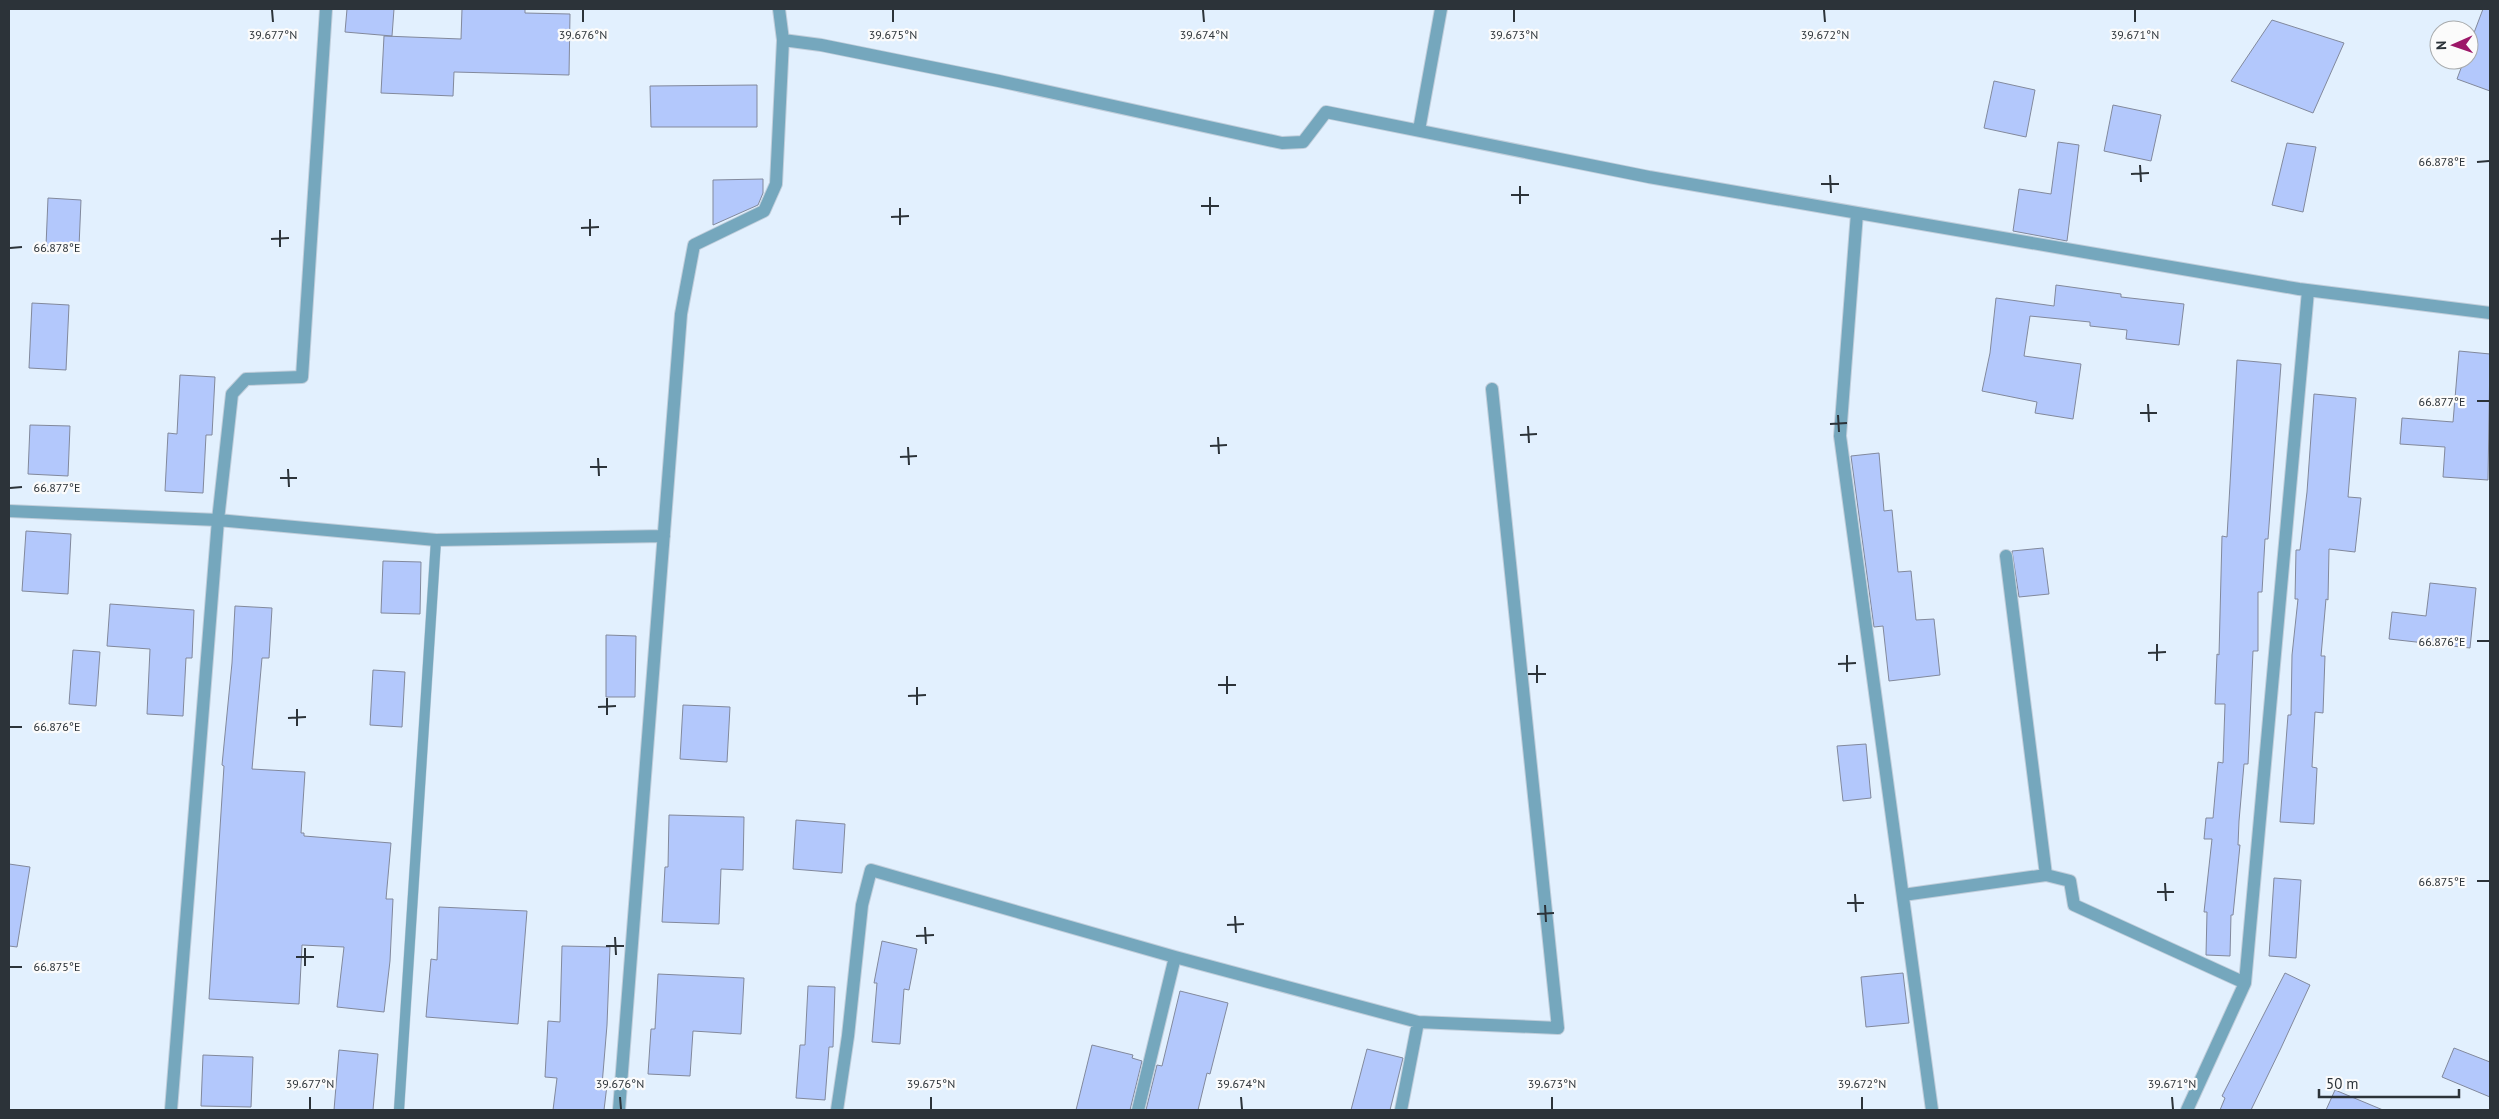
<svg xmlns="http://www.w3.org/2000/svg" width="2499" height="1119" viewBox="0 0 2499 1119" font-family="'PT Sans',sans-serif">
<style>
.building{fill:#b3c8fc;stroke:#82899c}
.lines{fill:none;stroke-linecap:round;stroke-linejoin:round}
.lane-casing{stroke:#c1cedb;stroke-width:11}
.street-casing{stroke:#c1cedb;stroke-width:14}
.lane{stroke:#75a7bd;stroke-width:10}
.street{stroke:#75a7bd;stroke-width:12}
.ticks{fill:none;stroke:#2c3339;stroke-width:2}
.ticks-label{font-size:12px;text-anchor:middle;fill:#2c3339;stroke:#fbfbfb;stroke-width:4.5;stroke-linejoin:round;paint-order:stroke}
</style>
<rect width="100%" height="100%" fill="#e2f0fe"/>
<path class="building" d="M347,9H394L392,36L345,32Z
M462,9H525V13L570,14L569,75L454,72L453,96L381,93L384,36L461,39Z
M2483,9H2490V91L2457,79L2464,60H2469V46Z
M2272,20L2344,43L2313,113L2231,81Z
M1994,81L2035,90L2026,137L1984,128Z
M757,85V127H651L650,86Z
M2113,105L2161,115L2151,161L2104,151Z
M2058,142L2079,145L2067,241L2013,231L2019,189L2051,194Z
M2287,143L2316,147L2303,212L2272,205Z
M763,179V193L758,205L713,225V180Z
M48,198L81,200L79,247L46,246Z
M2056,285L2121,294V297L2184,304L2179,345L2126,339L2127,330L2090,326V322L2030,316L2024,356L2081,364L2073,419L2035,413L2037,402L1982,391L1990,353L1996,298L2054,306Z
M32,303L69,305L66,370L29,368Z
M2459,351L2490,354L2488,480L2443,477L2445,447L2400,444L2402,418L2453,422Z
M2237,360L2281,364L2268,539H2265L2262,592H2258V651H2253L2248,764H2244L2239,821L2238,845H2240L2233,915H2231L2230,956L2206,955L2207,912H2204L2212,839H2204L2206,818H2213L2218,762L2223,763L2225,704H2215L2217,654L2219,655L2222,536L2227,537Z
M180,375L215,377L212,435H206L203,493L165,491L168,433L177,434Z
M2314,394L2356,398L2348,497L2361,498L2355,552L2329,549L2328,600L2326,599L2321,656H2325L2323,713L2315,712L2312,767L2317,768L2314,824L2280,822L2288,715H2291L2292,655L2298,599H2295L2296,550H2300L2307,492Z
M30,425L70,426L68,476L28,474Z
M1879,453L1884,511L1892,510L1898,572L1911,571L1916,620L1934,619L1940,675L1889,681L1883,626L1874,627L1851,456Z
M26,531L71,534L68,594L22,591Z
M2043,548L2049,594L2019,597L2012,551Z
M383,561L421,562L420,614L381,613Z
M2430,583L2476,588L2470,648L2389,639L2392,612L2426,616Z
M110,604L194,610L192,658H186L183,716L147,714L150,649L107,646Z
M235,606L272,608L269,658H262L252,769L305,772L301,833H304V836L391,843L386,899H393L390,961L384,1012L337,1007L344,947L302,945L299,1004L209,999L224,766L222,765L232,663Z
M606,635L636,636L635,697H606Z
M73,650L100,652L96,706L69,704Z
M373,670L405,672L402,727L370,725Z
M683,705L730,707L727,762L680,759Z
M1866,744L1871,798L1843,801L1837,746Z
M669,815L744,817L743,870L721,869L719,924L662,922L665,867H668Z
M796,820L845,824L842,873L793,869Z
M9,864L30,867L17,947L9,946Z
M2274,878L2301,880L2296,958L2269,956Z
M439,907L527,911L518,1024L426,1017L431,959L437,960Z
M882,941L917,949L909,990L904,989L900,1044L872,1042L877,983H874Z
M562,946L610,947L607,1025L602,1085H607L604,1110H553L557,1078L545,1077L548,1021L560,1022Z
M1903,973L1909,1023L1866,1027L1861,977Z
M2285,973L2310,985L2281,1048L2251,1110H2220L2225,1098L2222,1096Z
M658,974L744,978L741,1034L693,1031L690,1076L648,1074L651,1029H655Z
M808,986L835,987L833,1047H829L825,1100L796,1098L800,1045H805Z
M1180,991L1228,1003L1210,1074L1207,1073L1198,1110H1146L1157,1065L1162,1066Z
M1092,1045L1133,1055L1132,1058L1142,1061L1130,1110H1076Z
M2454,1048L2490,1062V1097L2442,1077Z
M1367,1049L1403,1058L1390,1110H1351Z
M339,1050L378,1054L373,1110H334Z
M203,1055L253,1057L251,1107L201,1106Z
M2335,1090L2383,1110H2326Z"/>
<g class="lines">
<defs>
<path id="lane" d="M399,1110L436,540"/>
<path id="street" d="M783,40L821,45L999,81L1282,143L1303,142L1326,112L1649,177L2299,289L2490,313
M1419,130L1441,9
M1857,213L1840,436L1932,1110
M9,511L218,520L436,540L664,536
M2006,556L2046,875L2070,881L2074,905L2245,983
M1903,895L2046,875
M171,1110L218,520L232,394L246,379L302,377L326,9
M619,1110L681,314L694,245L764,211L776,184L783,40L779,9
M837,1110L848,1036L862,905L871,870L1175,957L1418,1022L1558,1028L1492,389
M1138,1110L1175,957
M1401,1110L1418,1022
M2187,1110L2245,983L2308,291"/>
</defs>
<use href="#lane" class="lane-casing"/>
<use href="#street" class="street-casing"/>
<use href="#lane" class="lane"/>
<use href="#street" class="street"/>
</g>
<path class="ticks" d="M272,10L273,22M583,10V22M893,10V22M1203,10L1204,22M1514,10V22M1824,10L1825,22M2135,10V22M2477,162L2489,161M2140,165L2141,182M2131,174L2149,173M1830,175L1831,193M1821,184H1839M1520,186V204M1511,195H1529M1210,197V215M1201,206H1219M900,208V225M891,217L909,216M590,219V236M581,228L599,227M280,230V247M271,239L289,238M10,248L22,247M2477,401H2489M2148,404L2149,422M2140,413H2157M1838,415L1839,432M1830,424L1847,423M1528,426L1529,443M1520,435L1537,434M1218,437L1219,454M1210,446L1227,445M908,447L909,465M900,457L917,456M598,458L599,476M590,467H607M288,469L289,487M280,478H297M10,488L22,487M2477,641H2489M2157,644V661M2148,653L2166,652M1847,655V672M1838,664L1856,663M1537,665V683M1528,674H1546M1227,676V694M1218,685H1236M917,687V705M908,696L926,695M607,698V715M598,707L616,706M297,709V726M288,718L306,717M10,727H22M2477,881H2489M2165,883L2166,901M2157,892H2174M1855,894L1856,912M1847,903H1864M1545,905L1546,922M1537,914L1554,913M1235,916L1236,933M1227,925L1244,924M925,927L926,944M916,936L934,935M615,937L616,955M606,946H624M305,948V966M296,957H314M10,967H22M310,1097V1109M620,1097L621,1109M931,1097V1109M1241,1097L1242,1109M1552,1097V1109M1862,1097V1109M2172,1097L2173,1109"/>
<g class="ticks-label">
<text x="273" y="39">39.677°N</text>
<text x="583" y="39">39.676°N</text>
<text x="893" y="39">39.675°N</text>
<text x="1204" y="39">39.674°N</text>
<text x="1514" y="39">39.673°N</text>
<text x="1825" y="39">39.672°N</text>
<text x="2135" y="39">39.671°N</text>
<text x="2442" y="166">66.878°E</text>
<text x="57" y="252">66.878°E</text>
<text x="2442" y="406">66.877°E</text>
<text x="57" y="492">66.877°E</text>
<text x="2442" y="646">66.876°E</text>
<text x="57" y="731">66.876°E</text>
<text x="2442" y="886">66.875°E</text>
<text x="57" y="971">66.875°E</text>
<text x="310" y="1088">39.677°N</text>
<text x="620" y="1088">39.676°N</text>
<text x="931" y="1088">39.675°N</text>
<text x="1241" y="1088">39.674°N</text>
<text x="1552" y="1088">39.673°N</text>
<text x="1862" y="1088">39.672°N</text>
<text x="2172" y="1088">39.671°N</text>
</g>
<rect width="2499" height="1119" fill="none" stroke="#2c3339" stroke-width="20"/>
<g transform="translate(2454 45) rotate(268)"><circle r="24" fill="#fbfbfb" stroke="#a8abad"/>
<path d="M0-4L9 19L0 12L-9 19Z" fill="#9c1768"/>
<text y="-8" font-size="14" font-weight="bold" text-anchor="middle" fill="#2c3339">N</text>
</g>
<path d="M2319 1089v8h140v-8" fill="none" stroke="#2c3339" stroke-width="2.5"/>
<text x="2326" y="1089" font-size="15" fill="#2c3339" stroke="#fbfbfb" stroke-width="4" paint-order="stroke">50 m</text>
</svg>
